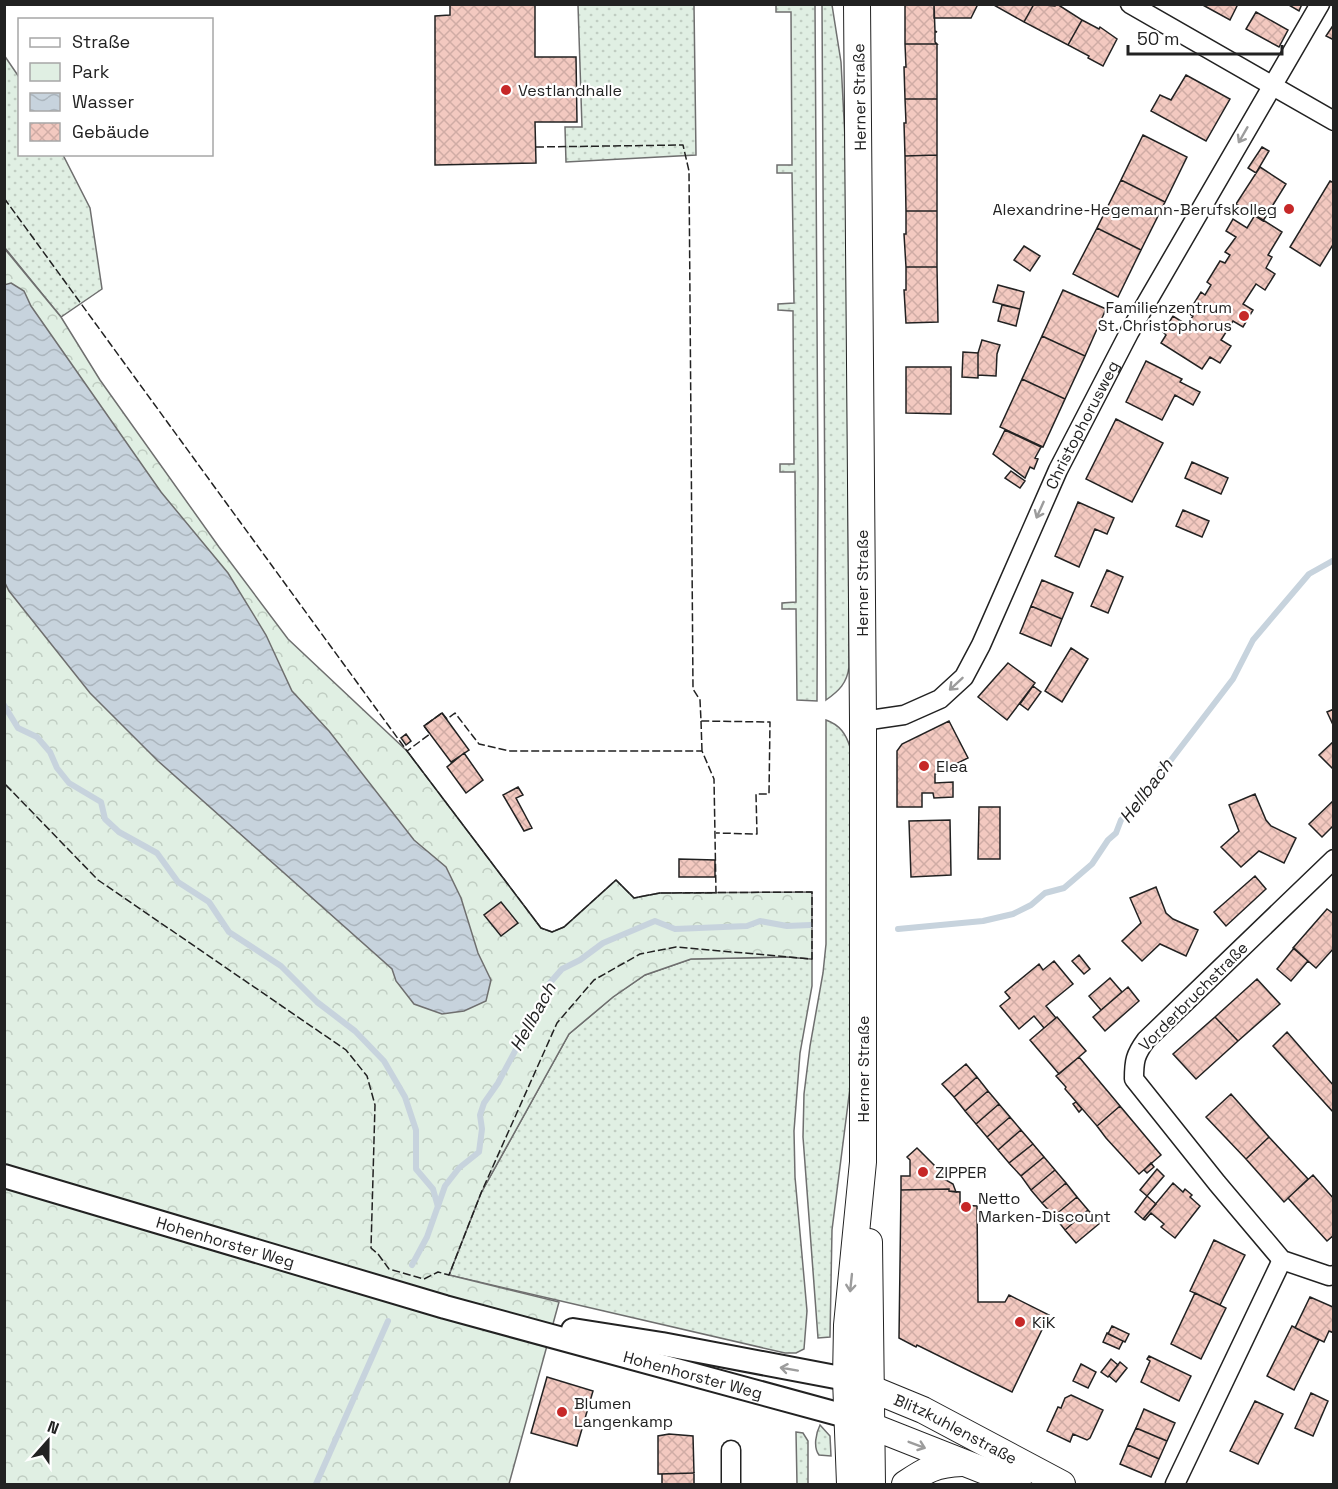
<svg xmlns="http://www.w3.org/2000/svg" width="1338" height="1489" viewBox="0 0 1338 1489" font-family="'Space Grotesk',sans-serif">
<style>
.green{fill:url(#green-dots);stroke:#6f6f6f;stroke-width:1.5}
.forest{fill:url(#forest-crowns);stroke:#6f6f6f;stroke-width:1.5}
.water{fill:url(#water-waves);stroke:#6f6f6f;stroke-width:1.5}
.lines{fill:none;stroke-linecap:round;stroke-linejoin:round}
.stream{stroke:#c7d3dd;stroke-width:6}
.building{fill:url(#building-cross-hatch);stroke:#222;stroke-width:1.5}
.minor-casing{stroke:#222;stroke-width:21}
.tertiary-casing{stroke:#222;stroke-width:26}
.secondary-casing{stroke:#222;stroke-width:28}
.minor{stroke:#fff;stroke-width:18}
.tertiary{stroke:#fff;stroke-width:22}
.secondary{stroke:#fff;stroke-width:26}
.fence{stroke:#222;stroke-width:1.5;stroke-dasharray:8 3;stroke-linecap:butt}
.oneway{stroke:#9c9c9c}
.poi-dot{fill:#c62828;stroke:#fff;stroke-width:2}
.labels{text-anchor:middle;stroke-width:4.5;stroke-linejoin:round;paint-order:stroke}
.poi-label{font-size:16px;fill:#222;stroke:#fff;text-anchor:start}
.street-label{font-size:16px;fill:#222;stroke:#fff}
.water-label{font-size:18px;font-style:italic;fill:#222;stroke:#fff}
</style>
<defs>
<pattern id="green-dots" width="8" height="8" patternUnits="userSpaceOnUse" patternTransform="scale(1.5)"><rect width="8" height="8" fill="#e0efe3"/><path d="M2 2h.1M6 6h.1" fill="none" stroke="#c0cdc2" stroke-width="1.8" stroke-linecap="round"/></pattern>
<pattern id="forest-crowns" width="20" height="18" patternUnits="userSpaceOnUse" patternTransform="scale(1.5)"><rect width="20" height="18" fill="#e0efe3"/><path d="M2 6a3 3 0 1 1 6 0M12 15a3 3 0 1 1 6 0" fill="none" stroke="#c0cdc2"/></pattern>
<pattern id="water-waves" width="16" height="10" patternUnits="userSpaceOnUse" patternTransform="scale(1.5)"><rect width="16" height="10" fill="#c7d3dd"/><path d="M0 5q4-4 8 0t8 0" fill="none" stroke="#abb5bd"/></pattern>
<pattern id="building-cross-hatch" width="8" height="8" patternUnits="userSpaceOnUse" patternTransform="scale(1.5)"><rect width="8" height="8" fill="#f3c9c0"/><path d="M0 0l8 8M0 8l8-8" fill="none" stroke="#d0aca5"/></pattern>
</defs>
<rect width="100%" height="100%" fill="#fff"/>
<path class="green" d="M578,5H694L696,155L566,162L565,127H582Z
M776,5H815L818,479L817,701L797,700L796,609H782V603L796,602L795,472H780V464H794L793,311L778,310V304L794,303L792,173H777V165H792L791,12H776Z
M822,5H832L841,62L847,177L849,667C847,683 839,691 826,700Z
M4,55L19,77L20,154L63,155L90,208L102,289L61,317L5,248Z
M826,720C840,725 846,734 850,747L851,1080L832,1230L830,1337L818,1338L803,1137L804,1094L810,1046L823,973L826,944Z
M787,957L812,959V986L800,1053L794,1131L795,1177L807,1311L804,1349L796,1353H785L449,1275L481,1193L569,1034L613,997L645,975L691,959Z
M820,1425L830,1436L831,1456L819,1455C813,1447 816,1433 820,1425Z
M796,1432L803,1433L808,1441V1484H797Z"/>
<path class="forest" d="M4,248L61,317L100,380L219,547L288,639L407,751L541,928L552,932L564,927L616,880L634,898L660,893L812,892V959L787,957L691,959L645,975L613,997L569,1034L481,1193L449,1275L559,1302L509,1484H5Z"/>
<path class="water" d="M11,283L24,291L31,306L161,492L228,573L266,635L292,691L329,731L414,840L446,867L461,898L478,953L491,980L486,1001L464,1011L442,1014L414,1004L396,981L392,969L158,761L90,693L9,591L4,581V285Z"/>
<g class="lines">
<path class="stream" d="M4,705L18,728L37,737L50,752L57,768L69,783L101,802L105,819L119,832L157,853L178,882L209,902L229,932L281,966L317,1002L355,1031L384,1061L405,1097L416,1130V1169L433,1189L438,1207
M898,929L983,921L1013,914L1031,905L1045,893L1064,888L1092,864L1108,840L1116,833L1121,820L1145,795L1161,768L1171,760L1233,679L1253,640L1309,574L1334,560
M412,1265L427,1237L445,1186L459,1168L479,1152L482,1129L480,1115L484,1103L498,1083L530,1023L542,1005L548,985L562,969L580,960L603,943L655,921L675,929L747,926L760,921L787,926L810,925
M316,1484L388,1321"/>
</g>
<path class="building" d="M450,4H535V57H576L577,122H535L536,163L435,165V16L450,15Z
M905,4H934L935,31L937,32H935V42L937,44H905Z
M934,4H978L971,18H934Z
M992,4H1034L1024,22Z
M1034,4L1055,6L1057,4L1082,20L1068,45L1024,22Z
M1201,4H1238L1230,20Z
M1287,4H1302L1299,11Z
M1256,12L1288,30L1279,47L1246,29Z
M1082,20L1099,29L1100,27L1117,39L1103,66L1088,58L1089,56L1068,45Z
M1334,24V40L1326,36Z
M905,44H937V99H905L904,67H906Z
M1186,75L1230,99L1206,141L1151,111L1160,95L1171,100Z
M905,99H937V155L905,156L904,123H906Z
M1143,135L1187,157L1165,202L1121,180Z
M1262,147L1269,151L1256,173L1248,168Z
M937,155V211H906L905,156Z
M1260,167L1286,184L1263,221L1236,204Z
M1121,180L1165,202L1141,250L1097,228Z
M1330,181L1334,183V243L1320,266L1290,247Z
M906,211H937V267H906L904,234H906Z
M1255,215L1282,232L1268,255L1272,257L1266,268L1275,274L1265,290L1256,284L1243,304L1253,310L1243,327L1233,321L1221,340L1231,346L1220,363L1210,357L1202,369L1161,343L1166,335L1163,332L1173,316L1187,325L1193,316L1188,313L1201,292L1205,295L1211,285L1207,282L1220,261L1225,263L1230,255L1225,252L1236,237L1226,231L1233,219L1247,228Z
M1097,228L1141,250L1118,297L1073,274Z
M1024,246L1040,256L1030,271L1014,260Z
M906,267H937L938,322L906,323L904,290H906Z
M998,285L1024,292L1020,309L993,302Z
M1063,290L1106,309L1085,356L1042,336Z
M1002,305L1020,309L1016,326L998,321Z
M1042,336L1085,356L1065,399L1022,379Z
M982,340L1000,345L997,354L996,376L978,375V353Z
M963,352L978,353V378L962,377Z
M1146,361L1182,379L1180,382L1200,392L1193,405L1175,395L1162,420L1126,402Z
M906,367H951V414L906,413Z
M1022,379L1065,399L1043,447L1000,427Z
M1116,419L1163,443L1132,502L1086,479Z
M1005,430L1041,447L1035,458L1038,459L1034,469L1030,467L1025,478L993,454Z
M1192,462L1228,478L1221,494L1185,478Z
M1011,471L1025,481L1020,488L1005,478Z
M1078,502L1114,518L1107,534L1095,529L1079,567L1055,556Z
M1183,510L1209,521L1202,537L1176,526Z
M1107,570L1123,577L1108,613L1091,606Z
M1042,580L1073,593L1062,619L1031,606Z
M1031,606L1062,619L1051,646L1020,633Z
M1071,648L1088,659L1062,702L1045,691Z
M1008,663L1035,683L1007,720L978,697Z
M1033,686L1041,692L1028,710L1020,704Z
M1334,709V727L1327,712Z
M442,713L469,750L451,762L424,726Z
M949,721L968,758L935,774V783L953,782V797L934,798L933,793H922V807H897V751L902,744Z
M406,734L411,741L406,745L401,738Z
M1334,741V770L1319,755Z
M464,753L483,780L466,793L447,767Z
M518,787L523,795L516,798L532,828L524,831L503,795Z
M1255,794L1266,820L1271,826L1296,838L1284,863L1259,851L1241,867L1221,847L1239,831L1229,805Z
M1334,800V825L1322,837L1309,824Z
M979,807H1000V859H978Z
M950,820L951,875L911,877L909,821Z
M679,859L715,860V877H679Z
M1255,876L1266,889L1226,926L1214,912Z
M1156,887L1166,913L1173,919L1198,930L1186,956L1160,944L1142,961L1122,941L1141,923L1130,898Z
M501,902L518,923L501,936L484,915Z
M1327,909L1334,914V948L1316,968L1293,948Z
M1294,948L1308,961L1291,981L1277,969Z
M1079,955L1090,969L1084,974L1072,961Z
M1054,961L1073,984L1046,1006L1056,1018L1044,1028L1034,1016L1019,1029L1000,1006L1010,998L1005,992L1039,964L1043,970Z
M1110,978L1122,992L1101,1010L1089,996Z
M1257,979L1280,1004L1238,1041L1215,1017Z
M1128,987L1139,1001L1105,1031L1093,1017Z
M1057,1017L1086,1051L1059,1074L1030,1040Z
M1215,1017L1238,1041L1196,1079L1173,1054Z
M1287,1032L1334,1086V1113L1273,1046Z
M1079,1057L1120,1106L1097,1126L1065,1089L1066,1087L1056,1076Z
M966,1064L977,1077L954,1097L942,1084Z
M977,1077L988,1091L965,1111L954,1097Z
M988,1091L999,1104L976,1124L965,1111Z
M1231,1094L1269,1137L1246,1159L1206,1117Z
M1076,1102L1082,1109L1079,1112L1073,1104Z
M999,1104L1010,1117L987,1137L976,1124Z
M1120,1106L1161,1155L1139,1174L1106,1138L1097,1126Z
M1010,1117L1021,1130L998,1150L987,1137Z
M1021,1130L1033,1144L1009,1163L998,1150Z
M1269,1137L1308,1179L1284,1202L1246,1159Z
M1033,1144L1044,1157L1021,1176L1009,1163Z
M917,1148L945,1176L944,1179L953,1184L956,1192L949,1191V1189L901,1190V1176H910V1160L907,1157Z
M1044,1157L1055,1170L1031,1190L1021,1176Z
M1151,1163L1154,1167L1147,1173L1144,1170Z
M1157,1169L1164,1176L1147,1196L1140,1190Z
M1055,1170L1066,1183L1042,1203L1031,1190Z
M1313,1175L1334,1199V1235L1327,1241L1288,1198Z
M1066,1183L1077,1197L1054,1216L1042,1203Z
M1173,1183L1183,1192L1185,1189L1192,1195L1190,1197L1200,1206L1175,1238L1161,1227L1164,1224L1151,1213L1145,1220L1143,1219Z
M949,1189V1191L960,1192V1205L977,1206L978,1302H1005L1009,1295L1049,1315L1012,1392L917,1345L916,1347L899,1338L901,1190Z
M1147,1196L1156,1204L1143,1219L1135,1212Z
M1077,1197L1088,1210L1065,1230L1054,1216Z
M1088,1210L1100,1223L1076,1243L1065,1230Z
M1214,1240L1245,1255L1220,1305L1190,1291Z
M1195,1293L1226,1308L1201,1359L1171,1344Z
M1310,1297L1333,1307L1334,1333L1329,1331L1324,1342L1295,1328Z
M1112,1326L1129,1334L1125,1342L1108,1334Z
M1292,1326L1319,1340L1294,1390L1267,1376Z
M1107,1333L1123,1341L1119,1349L1103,1342Z
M1149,1356L1191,1376L1179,1401L1141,1382L1150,1361L1147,1359Z
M1111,1359L1118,1365L1108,1377L1101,1372Z
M1120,1362L1127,1368L1116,1382L1109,1376Z
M1081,1364L1096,1372L1088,1388L1073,1381Z
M547,1377L593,1391L577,1446L531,1433Z
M1311,1393L1328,1401L1313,1436L1295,1428Z
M1071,1395L1103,1410L1090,1438L1087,1440L1073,1434L1070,1442L1047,1431L1058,1407L1061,1408L1065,1398Z
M1255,1401L1283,1414L1258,1464L1230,1451Z
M1144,1409L1175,1423L1167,1441L1136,1428Z
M1136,1428L1167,1441L1159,1459L1128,1445Z
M669,1434L693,1436L694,1473L658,1474V1436Z
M1128,1445L1159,1459L1151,1477L1120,1464Z
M694,1473V1484H662V1474Z"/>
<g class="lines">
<defs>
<g id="minor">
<path d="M1130,4L1334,121"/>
<path id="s1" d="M863,721L904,715L940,699L964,677L981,645L1058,470L1129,333L1320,4"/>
<path d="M1334,859L1146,1040C1135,1055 1134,1061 1134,1079L1217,1183L1282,1260L1329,1276L1334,1275"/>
<path d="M731,1484V1450"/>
<path d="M1175,1484L1282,1260"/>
</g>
<g id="tertiary">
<path id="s2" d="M4,1176L445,1307L849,1417"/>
<path d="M573,1330L662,1344L846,1379"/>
</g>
<g id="secondary">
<path d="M869,1242L872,1484"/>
<path id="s3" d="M855,1382L923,1410L1062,1484"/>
<path d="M856,1420L1018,1484"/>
<path d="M850,1484L846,1379L847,1325L863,1162V721L857,4"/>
<path d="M905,1484C926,1470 935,1464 962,1463"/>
</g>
</defs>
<use href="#minor" class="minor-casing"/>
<use href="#tertiary" class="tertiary-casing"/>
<use href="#secondary" class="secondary-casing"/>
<use href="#minor" class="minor"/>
<use href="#tertiary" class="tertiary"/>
<use href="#secondary" class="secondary"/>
<path class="fence" d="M536,147L683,145L689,171L693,689L700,700L701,721L770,722L769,794H756L757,834L716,833
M4,198L407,751L541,928L552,932L564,927L616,880L634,898L660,893L812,892V959L676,947L640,954L594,980L557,1023L481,1193L449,1275L438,1272L424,1279L389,1269L378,1254L371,1248L375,1105L367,1076L346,1050L98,880L4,783
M442,713L447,719L455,713L479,744L510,751H702L714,779L716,893H660L634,898L616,880L564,927L552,932L541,928L407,751L430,734L424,726Z
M701,721L702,751"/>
</g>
<defs><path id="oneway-shaft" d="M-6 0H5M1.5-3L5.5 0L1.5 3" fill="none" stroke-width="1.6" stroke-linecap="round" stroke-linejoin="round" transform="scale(1.5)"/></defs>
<g class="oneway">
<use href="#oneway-shaft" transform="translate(1243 135) rotate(120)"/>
<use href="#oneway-shaft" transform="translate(1040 510) rotate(114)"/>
<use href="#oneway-shaft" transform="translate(956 684) rotate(137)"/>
<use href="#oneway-shaft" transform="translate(851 1283) rotate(96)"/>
<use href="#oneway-shaft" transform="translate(789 1369) rotate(-170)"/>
<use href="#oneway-shaft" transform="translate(917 1445) rotate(21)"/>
</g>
<g class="poi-dot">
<circle cx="506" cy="90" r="6"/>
<circle cx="1289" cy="209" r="6"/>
<circle cx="1244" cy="316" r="6"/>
<circle cx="924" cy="766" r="6"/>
<circle cx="923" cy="1172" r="6"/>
<circle cx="966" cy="1207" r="6"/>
<circle cx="1020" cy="1322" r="6"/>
<circle cx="562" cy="1412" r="6"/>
</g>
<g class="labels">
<g class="poi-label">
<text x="518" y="96">Vestlandhalle</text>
<text x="1277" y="215" text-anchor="end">Alexandrine-Hegemann-Berufskolleg</text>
<text x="1232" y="313" text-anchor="end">Familienzentrum<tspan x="1232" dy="18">St. Christophorus</tspan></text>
<text x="936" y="772">Elea</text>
<text x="935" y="1178">ZIPPER</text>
<text x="978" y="1204">Netto<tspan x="978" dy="18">Marken-Discount</tspan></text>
<text x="1032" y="1328">KiK</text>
<text x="574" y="1409">Blumen<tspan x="574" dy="18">Langenkamp</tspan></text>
</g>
<g class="street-label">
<text transform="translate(859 97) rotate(-91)" y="6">Herner Straße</text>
<text dy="6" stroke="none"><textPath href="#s1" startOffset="392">Christophorusweg</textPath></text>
<text transform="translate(862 583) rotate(-90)" y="6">Herner Straße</text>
<text transform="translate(1193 996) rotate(-45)" y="6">Vorderbruchstraße</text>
<text transform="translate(863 1069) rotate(-90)" y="6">Herner Straße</text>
<text dy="6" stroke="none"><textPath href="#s2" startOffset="231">Hohenhorster Weg</textPath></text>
<text dy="6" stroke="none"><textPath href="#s2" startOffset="717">Hohenhorster Weg</textPath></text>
<text dy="6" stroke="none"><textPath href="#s3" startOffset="111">Blitzkuhlenstraße</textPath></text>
</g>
<g class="water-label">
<text transform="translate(1146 791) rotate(-53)" y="6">Hellbach</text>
<text transform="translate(533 1017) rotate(-61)" y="6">Hellbach</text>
</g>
</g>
<rect width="1338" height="1489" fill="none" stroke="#222222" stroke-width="12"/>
<rect x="18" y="18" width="195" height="138" fill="#ffffff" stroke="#a7a7a7" stroke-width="1.5"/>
<rect x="30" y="38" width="30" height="9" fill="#ffffff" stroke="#a7a7a7" stroke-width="1.5"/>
<text x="72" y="48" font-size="18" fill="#222222">Straße</text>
<rect x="30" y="63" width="30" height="18" fill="#e0efe3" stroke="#a7a7a7" stroke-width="1.5"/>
<text x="72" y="78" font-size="18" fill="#222222">Park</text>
<rect x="30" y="93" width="30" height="18" fill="url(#water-waves)" stroke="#a7a7a7" stroke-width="1.5"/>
<text x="72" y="108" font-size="18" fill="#222222">Wasser</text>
<rect x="30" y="123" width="30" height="18" fill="url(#building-cross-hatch)" stroke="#a7a7a7" stroke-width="1.5"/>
<text x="72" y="138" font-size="18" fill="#222222">Gebäude</text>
<g transform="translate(48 1441) rotate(21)" stroke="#ffffff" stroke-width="4.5" paint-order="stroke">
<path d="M0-4.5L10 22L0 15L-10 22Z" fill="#222222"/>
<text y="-9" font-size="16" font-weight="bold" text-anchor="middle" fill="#222222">N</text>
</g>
<path d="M1128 45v9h154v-9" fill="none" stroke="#222222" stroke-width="3"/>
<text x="1137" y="45" font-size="18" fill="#222222" stroke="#ffffff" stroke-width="4.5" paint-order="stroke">50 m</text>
</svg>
